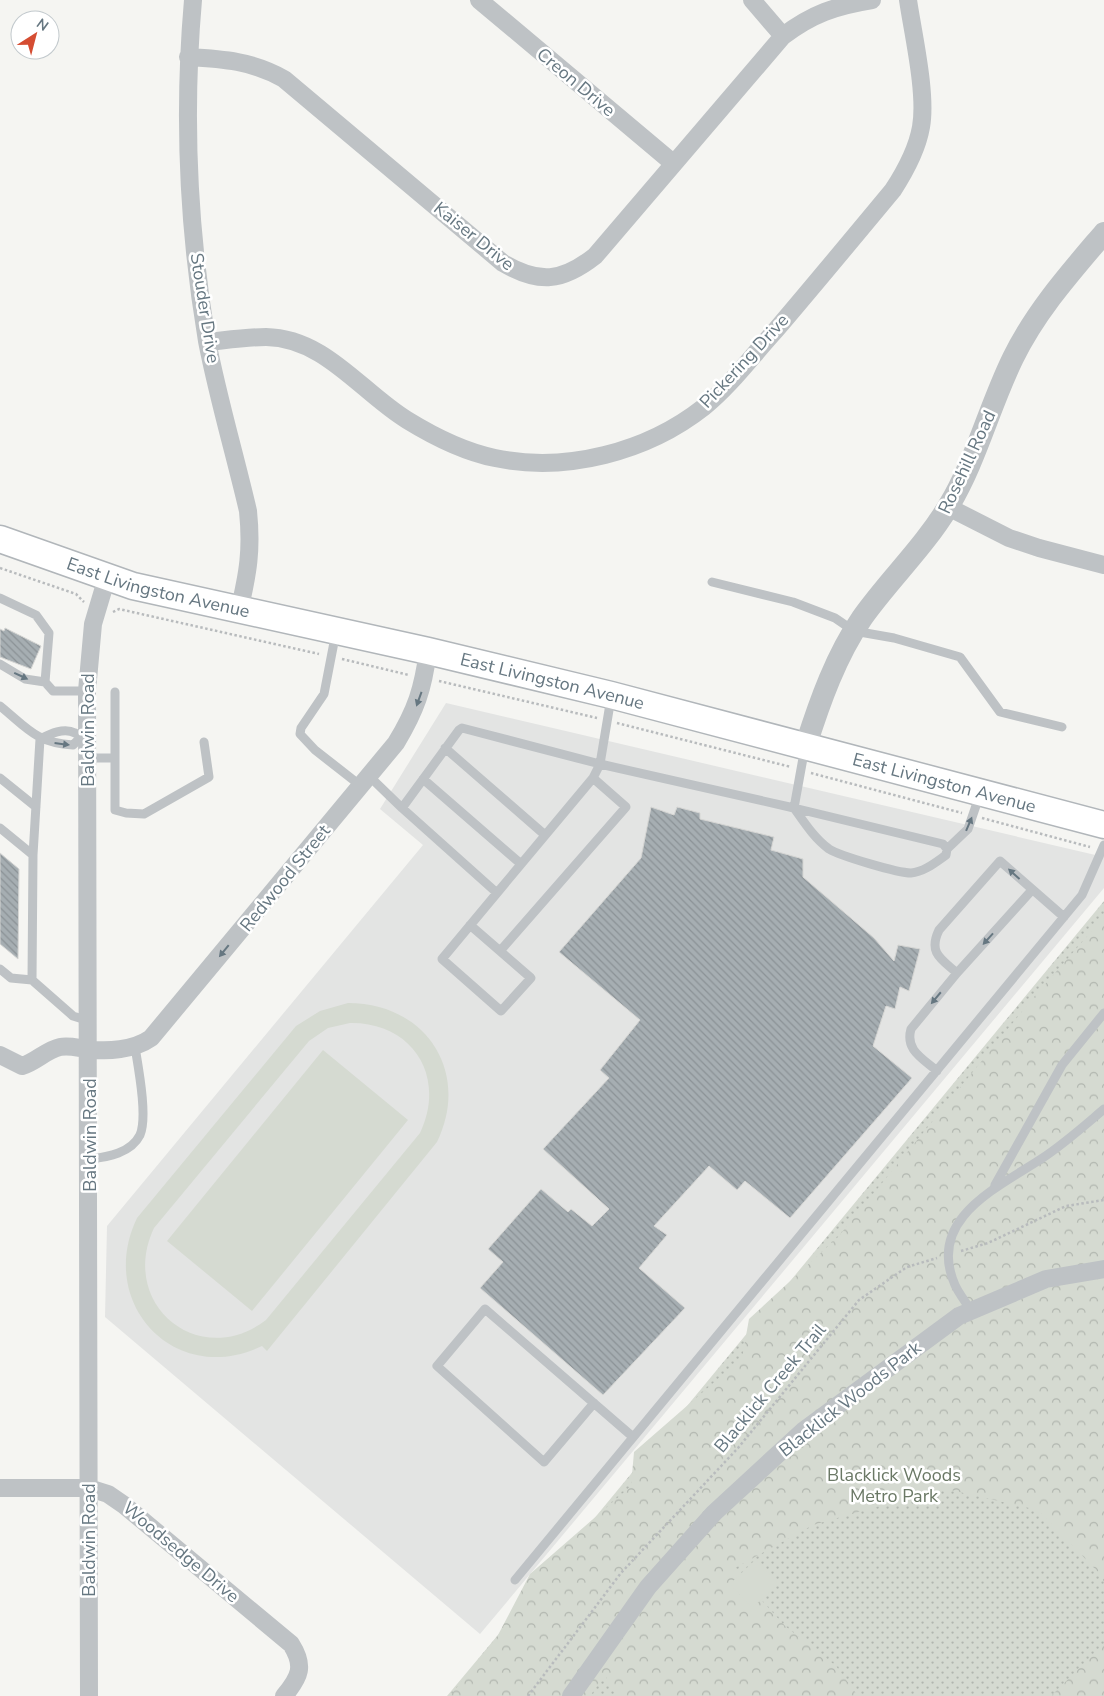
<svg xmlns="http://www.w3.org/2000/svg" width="1104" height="1696" viewBox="0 0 1104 1696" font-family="'Nunito Sans',sans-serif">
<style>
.built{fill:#e3e4e3}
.grass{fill:url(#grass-dots)}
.forest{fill:url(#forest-crowns)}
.garden{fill:#d5dad1;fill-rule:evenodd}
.building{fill:url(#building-back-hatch);stroke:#d6d6d4}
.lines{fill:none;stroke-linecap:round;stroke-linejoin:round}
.secondary-casing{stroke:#b1b6ba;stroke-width:29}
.path{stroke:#b8bbbd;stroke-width:2.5;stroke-dasharray:2.5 2.5;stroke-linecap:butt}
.service{stroke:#bec2c5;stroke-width:9}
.minor{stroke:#bec2c5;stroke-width:18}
.tertiary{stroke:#bec2c5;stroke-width:22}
.secondary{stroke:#fff;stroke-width:26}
.oneway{fill:#667781}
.labels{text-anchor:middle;stroke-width:5;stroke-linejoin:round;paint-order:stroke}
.street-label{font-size:18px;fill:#667781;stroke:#fff}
.park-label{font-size:18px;fill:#6a7865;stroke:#fff}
</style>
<defs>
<pattern id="grass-dots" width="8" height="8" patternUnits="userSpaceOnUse" patternTransform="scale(1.25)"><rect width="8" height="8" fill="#d5dad1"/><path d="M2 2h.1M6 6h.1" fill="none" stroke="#b1b6af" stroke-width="1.8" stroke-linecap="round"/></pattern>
<pattern id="forest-crowns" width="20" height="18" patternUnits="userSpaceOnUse" patternTransform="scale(1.25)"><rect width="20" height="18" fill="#d5dad1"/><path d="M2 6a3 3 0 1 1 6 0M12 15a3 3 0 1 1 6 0" fill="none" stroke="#b1b6af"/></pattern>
<pattern id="building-back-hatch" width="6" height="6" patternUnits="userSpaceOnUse" patternTransform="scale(1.25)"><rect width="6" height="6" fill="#a6aeb2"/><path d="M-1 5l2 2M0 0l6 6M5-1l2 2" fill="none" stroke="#8b9296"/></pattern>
</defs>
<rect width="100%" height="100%" fill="#f5f5f2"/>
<path class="built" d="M446,703L1104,857V888L480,1634L105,1317L107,1226L423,845L380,809Z"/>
<path class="grass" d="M1104,901V1696H447L498,1635Z"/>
<path class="forest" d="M1104,917V1582L1099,1573L1038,1510L942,1488L813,1525L733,1569L785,1626L836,1666L858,1696H616L605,1675L590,1696H450L498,1635L530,1574L631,1486L634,1452L742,1358L749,1319L838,1237L1033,998Z
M1104,1644V1696H1051Z"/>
<path class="garden" d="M348,1003C426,1003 471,1072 437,1142L267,1351L262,1346C175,1388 96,1303 137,1218L296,1026L320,1011ZM350,1023C412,1022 447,1076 420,1133L266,1320C199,1371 118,1304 154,1228L309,1041L328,1028Z
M323,1050L408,1120L252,1311L167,1241Z
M756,1559L778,1584L752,1608L730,1584Z"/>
<path class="building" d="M5,628L41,646L31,669L0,657V629L4,631Z
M651,807L674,815L677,807L700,813V819L774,837L771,850L803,859V877L874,938L894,961L898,945L920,949L909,991L900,987L895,1009L886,1006L873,1046L912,1078L790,1218L745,1181L737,1190L709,1166L654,1226L667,1235L639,1268L685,1308L603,1395L480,1288L503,1262L488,1249L541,1189L568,1212L571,1209L592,1226L609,1209L543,1149L609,1078L600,1070L640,1020L559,952L641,858Z
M0,853L19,869L18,959L0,944Z"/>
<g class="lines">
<defs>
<g id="secondary">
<path id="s1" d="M0,539L133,586L428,651L611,695L1104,825"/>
</g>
</defs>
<use href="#secondary" class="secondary-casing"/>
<path class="path" d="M0,568L76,594L84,602
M113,612L119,609L319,654
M342,659L409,675
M439,681L597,718
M617,723L791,767
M811,773L962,813
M982,818L1090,847
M961,1251L988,1243L1066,1206L1104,1200
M528,1696L621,1573L738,1448L859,1300L907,1267L937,1258"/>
<path class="service" d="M712,582L793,602L835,618L854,631L894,638L960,657L1000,712L1062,727
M0,598L36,615L49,633L45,682L53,691H87
M336,632L324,694L301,728L300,734L315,750L361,786
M0,664L25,679L45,682
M611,698L600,764L794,808L805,747
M0,706C27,728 36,743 73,745L81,737
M40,739L33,855L32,980L73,1016L89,1021
M40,739C50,734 64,727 75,733C80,735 81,737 86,738
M445,748L545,835
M88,758H115V810L126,813L144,814L209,777L204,742
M115,758V692
M369,776L402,808L459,730L462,728L600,764L593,778L497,893L402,808
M0,778L36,807
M423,779L521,864
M0,828L33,855
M947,849L943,844L794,808C804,822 814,838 829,849C840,856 898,873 911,873C924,872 936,862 946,855L947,849L968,829L980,794
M497,893L442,959L501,1011L531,978L500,951L626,807L593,778
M470,925L500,951
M0,969L11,978L32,980
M957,973L1032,890
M937,1071C922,1058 905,1050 911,1029L957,973C941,959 928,953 939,930L1000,861L1064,917
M90,1159C108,1157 131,1153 140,1135C148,1117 138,1066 135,1047
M995,1185L1062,1065L1104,1013
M971,1311C966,1302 959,1294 955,1285C926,1219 997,1188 1041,1159C1064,1144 1084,1126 1104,1109
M594,1403L544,1462L437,1366L485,1309L633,1437
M515,1580L1082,895L1104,845"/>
<path class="minor" d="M193,0C183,114 188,228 207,341C218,398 235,455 248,511C252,550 248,573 239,611
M479,0L673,163
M752,0L783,36
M188,57C224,59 252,61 284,79L503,263C539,284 562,282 595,256L783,36C812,14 835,6 872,0
M208,342C227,340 247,337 266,337C325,338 361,392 407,420C433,436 465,452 495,458C566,473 647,452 704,407C731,385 752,356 775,331C815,284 854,237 893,190C906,170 917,150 921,127C927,94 913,34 908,0
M948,507L1009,538L1039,548L1104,565
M0,1055L22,1066C36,1062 46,1050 60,1047C69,1045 78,1048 87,1049C107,1052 134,1050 151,1038L396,743C416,710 423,689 428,651
M0,1488H89L108,1494L124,1505L291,1644C305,1666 300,1677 284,1696
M89,1696L87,691L93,624L107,577
M571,1696L648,1587L714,1513L803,1431L959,1316L1046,1279L1104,1269"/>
<path class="tertiary" d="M806,745C820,701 836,656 862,618C889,580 924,547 948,507C976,461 989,407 1013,358C1036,311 1070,273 1104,233"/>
<use href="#secondary" class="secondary"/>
</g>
<defs><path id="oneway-solid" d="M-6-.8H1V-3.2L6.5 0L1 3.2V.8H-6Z" transform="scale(1.25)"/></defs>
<g class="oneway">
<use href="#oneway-solid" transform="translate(21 676) rotate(25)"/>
<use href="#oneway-solid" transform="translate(419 699) rotate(110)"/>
<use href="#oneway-solid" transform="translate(62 744) rotate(7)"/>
<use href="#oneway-solid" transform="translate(969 824) rotate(-67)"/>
<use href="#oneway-solid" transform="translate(1014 874) rotate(-138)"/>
<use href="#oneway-solid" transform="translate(988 939) rotate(132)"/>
<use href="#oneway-solid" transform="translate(224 951) rotate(129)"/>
<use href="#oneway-solid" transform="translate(936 998) rotate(130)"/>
</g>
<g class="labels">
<g class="street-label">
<text transform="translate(576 82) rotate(40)" y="6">Creon Drive</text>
<text transform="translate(474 236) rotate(39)" y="6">Kaiser Drive</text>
<text transform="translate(205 308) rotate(81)" y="6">Stouder Drive</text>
<text transform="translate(744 361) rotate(-47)" y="6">Pickering Drive</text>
<text transform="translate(967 462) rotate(-65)" y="6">Rosehill Road</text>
<text dy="6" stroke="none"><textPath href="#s1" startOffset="166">East Livingston Avenue</textPath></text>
<text dy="6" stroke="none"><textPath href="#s1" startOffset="571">East Livingston Avenue</textPath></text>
<text transform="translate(88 730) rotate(-90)" y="6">Baldwin Road</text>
<text dy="6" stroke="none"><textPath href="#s1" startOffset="976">East Livingston Avenue</textPath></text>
<text transform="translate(285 878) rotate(-51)" y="6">Redwood Street</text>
<text transform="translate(90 1135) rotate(-90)" y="6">Baldwin Road</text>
<text transform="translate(770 1388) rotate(-50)" y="6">Blacklick Creek Trail</text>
<text transform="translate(850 1399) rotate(-38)" y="6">Blacklick Woods Park</text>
<text transform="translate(89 1540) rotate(-90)" y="6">Baldwin Road</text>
<text transform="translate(181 1552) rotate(40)" y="6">Woodsedge Drive</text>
</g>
<g class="park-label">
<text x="894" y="1481">Blacklick Woods<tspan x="894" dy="21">Metro Park</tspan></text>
</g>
</g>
<g transform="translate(35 35) rotate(36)"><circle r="24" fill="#ffffff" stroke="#c2c9cd"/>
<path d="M0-4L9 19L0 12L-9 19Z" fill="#d54d32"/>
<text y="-8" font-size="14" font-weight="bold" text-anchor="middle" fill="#667781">N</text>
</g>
</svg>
